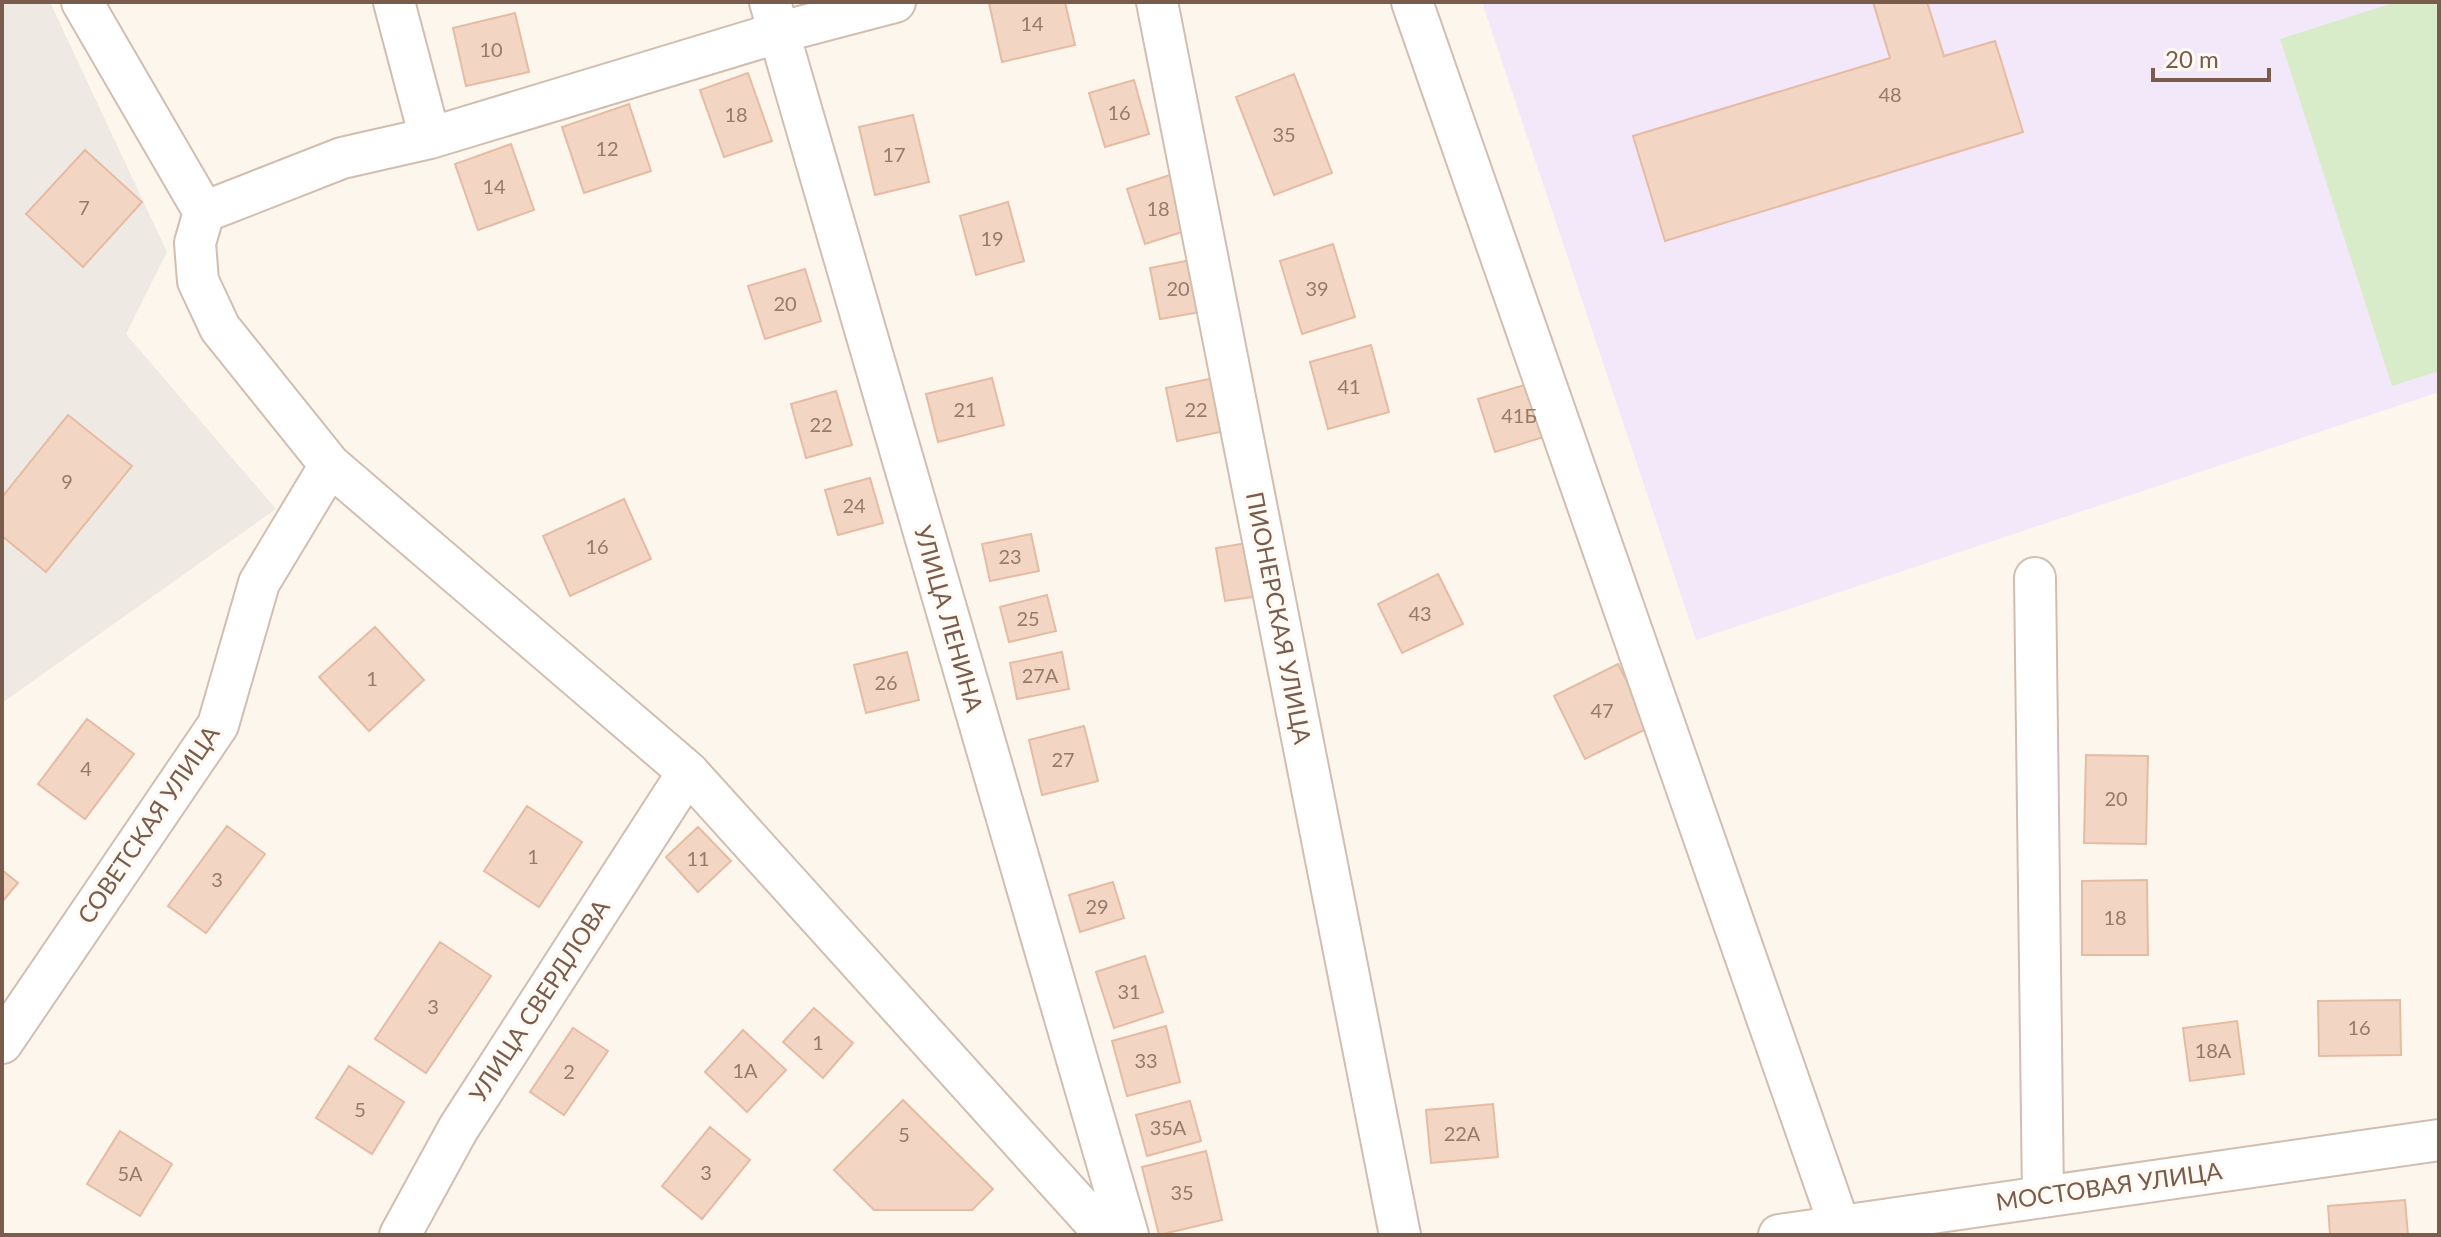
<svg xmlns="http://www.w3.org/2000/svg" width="2441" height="1237" viewBox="0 0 2441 1237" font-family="Lato,sans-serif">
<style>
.industrial{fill:#efe9e4}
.education{fill:#f3e8fa}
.green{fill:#d8ecc9}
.building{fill:#f3d5c3;stroke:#e6bba3;stroke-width:2}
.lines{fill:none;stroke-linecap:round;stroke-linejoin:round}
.street-casing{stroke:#d1beb0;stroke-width:44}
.street{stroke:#fff;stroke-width:40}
.labels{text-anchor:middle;stroke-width:7;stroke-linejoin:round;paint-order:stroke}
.number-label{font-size:20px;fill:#987a6a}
.street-label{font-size:24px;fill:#7a5c4d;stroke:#fffaf3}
</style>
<rect width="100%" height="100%" fill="#fdf6ec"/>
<path class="industrial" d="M2,2H50L167,252L126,334L276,509L2,703Z"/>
<path class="education" d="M1482,2H2439V392L1696,640Z"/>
<path class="green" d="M2396,2H2439V371L2392,386L2280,39Z"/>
<path class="building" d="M1065,2L1075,45L1002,62L989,3Z
M1873,2H1927L1944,56L1995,41L2023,132L1665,241L1633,136L1890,58Z
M515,13L529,72L466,86L453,28Z
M748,73L772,141L724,157L700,90Z
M1294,74L1332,173L1274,195L1236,97Z
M1134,80L1149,134L1105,147L1089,93Z
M629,104L651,171L584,193L562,127Z
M913,115L929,182L875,195L859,127Z
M511,144L534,210L478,230L455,164Z
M85,150L142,202L83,267L26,214Z
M1170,175L1188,230L1145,244L1127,189Z
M1008,202L1024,261L976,275L960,216Z
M1333,244L1355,317L1302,334L1280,261Z
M1196,259L1206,311L1160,319L1150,268Z
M805,269L821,321L765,339L748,286Z
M1371,345L1389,412L1328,429L1310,362Z
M992,378L1004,425L938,442L926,394Z
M1214,378L1225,431L1177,441L1166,388Z
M1544,379L1560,432L1495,452L1478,399Z
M836,391L852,445L806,458L791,404Z
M68,415L132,466L46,572L2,536V497Z
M870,478L883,523L838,535L825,490Z
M624,499L651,559L570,596L543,536Z
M1031,534L1039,571L990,581L982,544Z
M1260,541L1268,595L1225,601L1216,548Z
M1438,574L1463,624L1402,653L1378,604Z
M1047,595L1056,631L1009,642L1000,607Z
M375,627L424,680L369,731L319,677Z
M907,652L919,700L866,713L854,665Z
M1062,652L1069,689L1017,699L1010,663Z
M1618,664L1650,727L1585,759L1554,696Z
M87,719L134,754L85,819L38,784Z
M1084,726L1098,781L1042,795L1029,740Z
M2086,755L2148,756L2146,844L2084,843Z
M527,806L582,842L539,907L484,871Z
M227,826L265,854L206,933L168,906Z
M698,827L731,861L698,892L666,857Z
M2,870L18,883L2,902Z
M2147,880L2148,955H2082V881Z
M1113,882L1124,918L1080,932L1069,895Z
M440,942L491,976L426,1073L375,1039Z
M1145,956L1163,1012L1114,1028L1096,972Z
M2400,1000L2401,1055L2319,1056L2318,1001Z
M814,1008L853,1043L823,1078L783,1042Z
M2237,1021L2244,1074L2190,1081L2183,1028Z
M1166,1026L1180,1082L1127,1096L1112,1041Z
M573,1028L608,1051L564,1115L530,1092Z
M743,1030L786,1070L747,1112L705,1072Z
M349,1066L404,1102L372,1154L316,1118Z
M903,1100L993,1189L972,1210H874L834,1170Z
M1190,1101L1201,1141L1147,1156L1136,1115Z
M1493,1104L1498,1157L1431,1163L1426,1110Z
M710,1127L750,1160L702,1219L662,1186Z
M120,1131L172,1164L140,1216L87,1184Z
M1206,1151L1222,1220L1159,1235L1142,1167Z
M2405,1200L2408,1235H2330L2328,1206Z"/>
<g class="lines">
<defs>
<path id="street" d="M82,2L204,212
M394,2L430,138
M770,2L1128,1235
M895,2L777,33L430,138L342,158L204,212L195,243L198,281L220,328L330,465L688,772L1106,1235
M1157,2L1400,1235
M1412,2L1840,1227
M2035,578L2043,1197
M2,1043L218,725L259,583L330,465
M400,1235L458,1129L688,772
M1779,1235L2439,1140"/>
</defs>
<use href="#street" class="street-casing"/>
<use href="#street" class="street"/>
</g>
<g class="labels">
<g class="number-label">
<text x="1032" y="31">14</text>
<text x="491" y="57">10</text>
<text x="1890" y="102">48</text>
<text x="1119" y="120">16</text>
<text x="736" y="122">18</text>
<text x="1284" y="142">35</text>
<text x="607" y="156">12</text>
<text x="894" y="162">17</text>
<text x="494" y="194">14</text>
<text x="84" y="215">7</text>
<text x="1158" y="216">18</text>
<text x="992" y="246">19</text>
<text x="1178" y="296">20</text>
<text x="1317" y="296">39</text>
<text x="785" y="311">20</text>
<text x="1349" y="394">41</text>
<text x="965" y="417">21</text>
<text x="1196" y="417">22</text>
<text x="1519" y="423">41Б</text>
<text x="821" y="432">22</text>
<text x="67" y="489">9</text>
<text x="854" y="513">24</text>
<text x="597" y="554">16</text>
<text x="1010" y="564">23</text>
<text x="1420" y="621">43</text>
<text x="1028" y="626">25</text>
<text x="1040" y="683">27А</text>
<text x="372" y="686">1</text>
<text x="886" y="690">26</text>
<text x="1602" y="718">47</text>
<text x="1063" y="767">27</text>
<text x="86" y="776">4</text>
<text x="2116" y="806">20</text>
<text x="533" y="864">1</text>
<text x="698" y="866">11</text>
<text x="217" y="887">3</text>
<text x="1097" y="914">29</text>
<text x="2115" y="925">18</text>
<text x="1129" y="999">31</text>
<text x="433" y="1014">3</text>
<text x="2359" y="1035">16</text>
<text x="818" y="1050">1</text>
<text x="2213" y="1058">18А</text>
<text x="1146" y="1068">33</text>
<text x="745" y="1078">1А</text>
<text x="569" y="1079">2</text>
<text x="360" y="1117">5</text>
<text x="1168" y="1135">35А</text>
<text x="1462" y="1141">22А</text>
<text x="904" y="1142">5</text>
<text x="706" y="1180">3</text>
<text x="130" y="1181">5А</text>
<text x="1182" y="1200">35</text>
</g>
<g class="street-label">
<text transform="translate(1278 618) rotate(79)" y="8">ПИОНЕРСКАЯ УЛИЦА</text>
<text transform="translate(948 619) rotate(74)" y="8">УЛИЦА ЛЕНИНА</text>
<text transform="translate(149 825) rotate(-56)" y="8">СОВЕТСКАЯ УЛИЦА</text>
<text transform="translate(540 1001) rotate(-57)" y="8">УЛИЦА СВЕРДЛОВА</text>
<text transform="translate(2109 1187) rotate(-8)" y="8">МОСТОВАЯ УЛИЦА</text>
</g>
</g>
<rect width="2441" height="1237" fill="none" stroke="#7a5c4d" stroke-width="8"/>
<path d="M2153 68v12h116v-12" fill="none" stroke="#7a5c4d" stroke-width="4"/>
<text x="2165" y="68" font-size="24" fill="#7a5c4d" stroke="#fffaf3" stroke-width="6" paint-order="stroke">20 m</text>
</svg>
